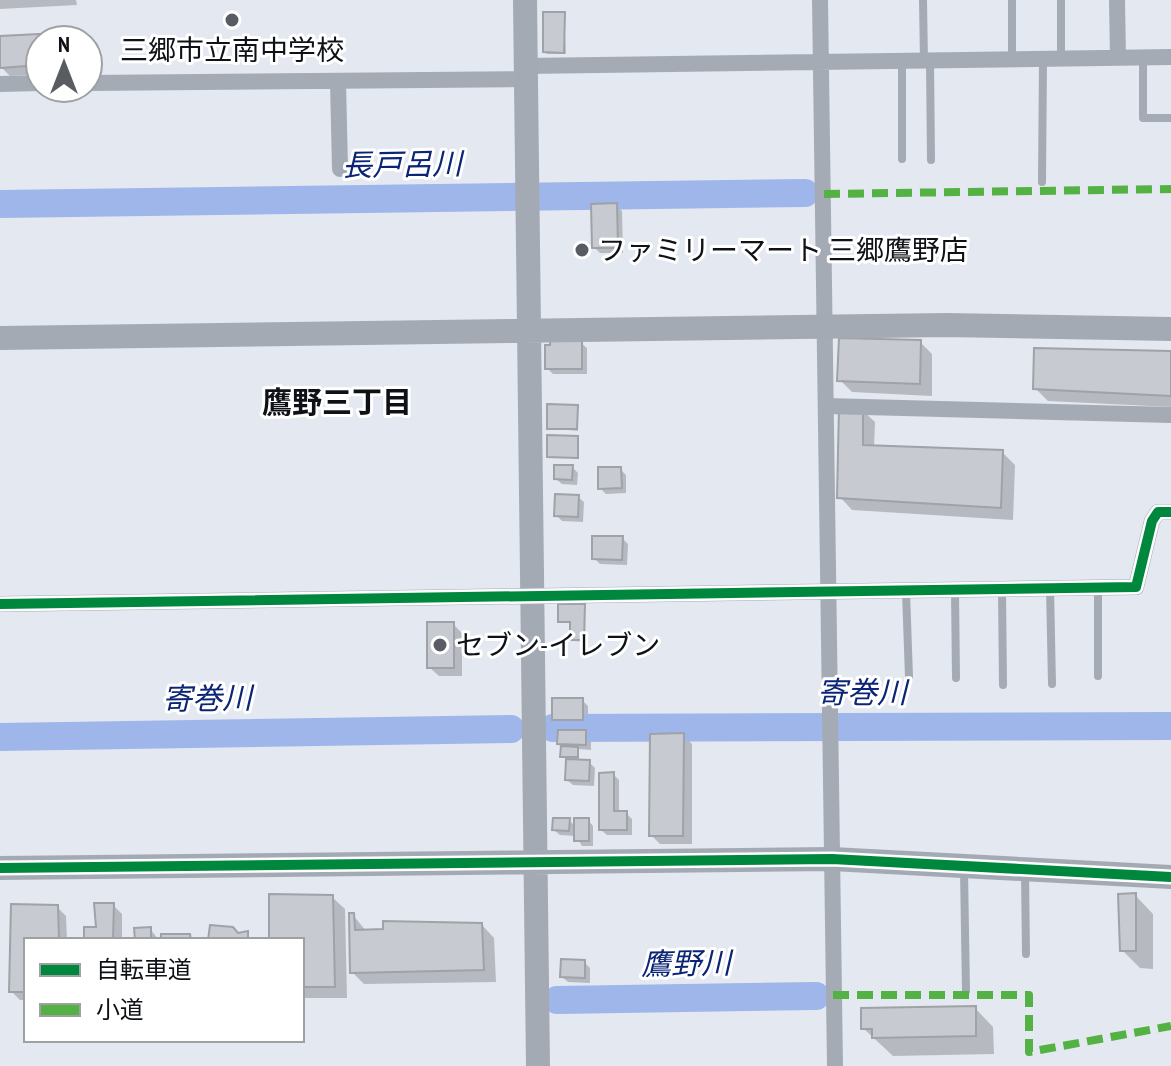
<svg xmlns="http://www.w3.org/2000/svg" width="1171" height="1066" viewBox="0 0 1171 1066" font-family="'PT Sans Narrow','Noto Sans JP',sans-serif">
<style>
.shadow{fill:#0003}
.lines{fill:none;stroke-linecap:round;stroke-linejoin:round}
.river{stroke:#9eb6ea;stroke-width:28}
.building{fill:#c7cbd1;stroke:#9fa2a7;stroke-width:2}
.lane{stroke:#a5abb5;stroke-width:8}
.street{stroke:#a5abb5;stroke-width:16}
.secondary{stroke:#a4aab4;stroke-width:24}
.quiet{stroke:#54b144;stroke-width:8;stroke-dasharray:16 8;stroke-linecap:butt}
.cycleway-casing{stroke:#fff;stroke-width:15}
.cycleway{stroke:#00873e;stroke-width:10}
.poi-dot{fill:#595c62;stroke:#fff;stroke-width:3}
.labels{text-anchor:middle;stroke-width:6;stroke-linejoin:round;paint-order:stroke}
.poi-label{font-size:28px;fill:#0e1115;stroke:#fff;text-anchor:start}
.water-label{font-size:30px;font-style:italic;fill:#0b2576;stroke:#fff}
.neighbourhood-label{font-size:30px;font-weight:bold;fill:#0e1115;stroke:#fff}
</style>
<rect width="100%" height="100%" fill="#e4e8f0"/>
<path class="shadow" d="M0,0H76L77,5L0,9Z
M564,14L566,54H547L545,51Z
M76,34L82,40H40V74L10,76L1,67L0,38Z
M616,205L622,211L623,253H600L594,247Z
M920,342L932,354V396L852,392L840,380Z
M581,343L587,348V374H553L547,368Z
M1171,353V407L1048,401L1035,388Z
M577,407L578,431L549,428Z
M862,410L875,422L874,448L1002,452L1015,465L1013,520L852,510L840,497Z
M578,438L579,459L549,456Z
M572,467L578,473L577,485L562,484L556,479Z
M620,469L626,475V493L606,494L600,488Z
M578,497L584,502L583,522L562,521L556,515Z
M622,538L628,544L627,565L600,564L594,558Z
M584,606L586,642L574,641L572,623L560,621Z
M453,624L462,633V676H439L429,667Z
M582,700L588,706V725L559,724L554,719Z
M586,732L591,738V750L579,749V762H589L595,768L594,786L573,785L567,780L568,758L562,756L559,743Z
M683,735L692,744V844H660L651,835Z
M613,774L619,780V813H626L632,819V835H607L601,830Z
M569,820L576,827L588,820L593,826V846H582L576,836L560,835L554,830Z
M1135,895L1153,914V969L1140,968L1122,950Z
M332,897L345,909L347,998H302V940H271Z
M113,905L122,914V940H86L98,929Z
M13,906L57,907L66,916L67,940H26V1000H20L11,991Z
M353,915L366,931L482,925L494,938L496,982L364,984L352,972Z
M150,929L159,940H137Z
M584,962L590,968V983L568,982L562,977Z
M975,1008L993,1027L994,1054L893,1056L863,1028Z"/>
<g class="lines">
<path class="river" d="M0,204L805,193
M553,728L1171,726
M0,737L511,729
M557,1000L816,996"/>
</g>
<path class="building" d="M543,12H565L564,53L543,52Z
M77,32V40H40V65L0,68V36Z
M617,203L618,248H592L591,204Z
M839,338L921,340L920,384L837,381Z
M550,340L582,341V369H545V345H550Z
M1034,348L1171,351V396L1033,389Z
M547,404L578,405L577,429H547Z
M839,407L863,408V445L1003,450L1001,508L837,498Z
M547,435L578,436V458L547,457Z
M554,465H573L572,480L554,479Z
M598,467H621L622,488L598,489Z
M555,494L579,495L578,517L554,516Z
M592,536H623L622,560L592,559Z
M558,604H585L584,640H570V622H558Z
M427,622H454V668H427Z
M552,698H583V720H552Z
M558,730H586V745L557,744Z
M684,733L683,836H649L650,734Z
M561,746L578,747V757H560Z
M566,759L590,760L589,781L565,780Z
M614,772V811H627V830H599V773Z
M553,818H570L569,831L552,830Z
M574,818H589V841H574Z
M1136,893V951H1120L1118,894Z
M269,894L333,895L335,987H302V940H269Z
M94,903H114L113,940H84V927H96Z
M11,904L58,905L59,940H26V992H9Z
M349,913H354L355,930L383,929V921L482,923L484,970L350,973Z
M210,925L233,927L238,933L248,931V940H208Z
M151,927V940H135L134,928Z
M161,934H190L191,940H161Z
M561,959L585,960V978L560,977Z
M976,1006V1036L872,1038V1029H861V1008Z"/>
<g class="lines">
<path class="lane" d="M923,0L924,61
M1012,0V59
M1061,0V59
M1143,58V118H1171
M930,61L931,160
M902,62V159
M1042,182L1043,60
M1050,588L1052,684
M1098,588V676
M1002,590L1003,685
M955,591L956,678
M906,592L909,677
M964,870L966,991
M1025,873L1026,954"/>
<path class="street" d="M820,0L835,1066
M1117,0L1118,58
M525,66L1171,57
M338,81L340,169
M88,83L525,79
M0,84L40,83
M826,406L1171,415
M0,604L1136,587L1152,521L1158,512H1171"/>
<path class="secondary" d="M525,0L538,1066
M0,338L946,325L1171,329
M0,868L832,859L1171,877"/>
<path class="quiet" d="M824,194L1171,189
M833,995H1029V1052L1171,1026"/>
<defs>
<path id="cycleway" d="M0,604L1136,587L1152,521L1158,512H1171
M0,868L832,859L1171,877"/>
</defs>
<use href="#cycleway" class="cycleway-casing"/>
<use href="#cycleway" class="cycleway"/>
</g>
<g class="poi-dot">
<circle cx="232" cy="20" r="8"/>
<circle cx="582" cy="250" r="8"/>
<circle cx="440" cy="645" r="8"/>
</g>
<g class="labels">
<g class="poi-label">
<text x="232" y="60" text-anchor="middle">三郷市立南中学校</text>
<text x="598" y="260">ファミリーマート 三郷鷹野店</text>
<text x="456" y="655">セブン-イレブン</text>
</g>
<g class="water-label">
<text transform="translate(402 165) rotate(-1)" y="10">長戸呂川</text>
<text x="862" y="703">寄巻川</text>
<text transform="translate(207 699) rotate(-1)" y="10">寄巻川</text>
<text transform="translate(686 964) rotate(-1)" y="10">鷹野川</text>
</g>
<g class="neighbourhood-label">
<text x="337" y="413">鷹野三丁目</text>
</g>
</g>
<rect x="24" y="938" width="280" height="104" fill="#ffffff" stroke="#9fa0a1" stroke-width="2"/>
<rect x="40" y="964" width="40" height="12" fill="#00873e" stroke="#9fa0a1" stroke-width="2"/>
<text x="96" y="978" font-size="24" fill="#0e1115">自転車道</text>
<rect x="40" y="1004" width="40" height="12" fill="#54b144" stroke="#9fa0a1" stroke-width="2"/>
<text x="96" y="1018" font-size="24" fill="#0e1115">小道</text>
<g transform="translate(64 64)"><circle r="38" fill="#ffffff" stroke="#9fa0a1" stroke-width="2"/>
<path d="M0-6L14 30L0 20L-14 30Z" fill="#595c62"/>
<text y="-12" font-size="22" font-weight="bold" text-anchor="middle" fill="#0e1115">N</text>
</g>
</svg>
